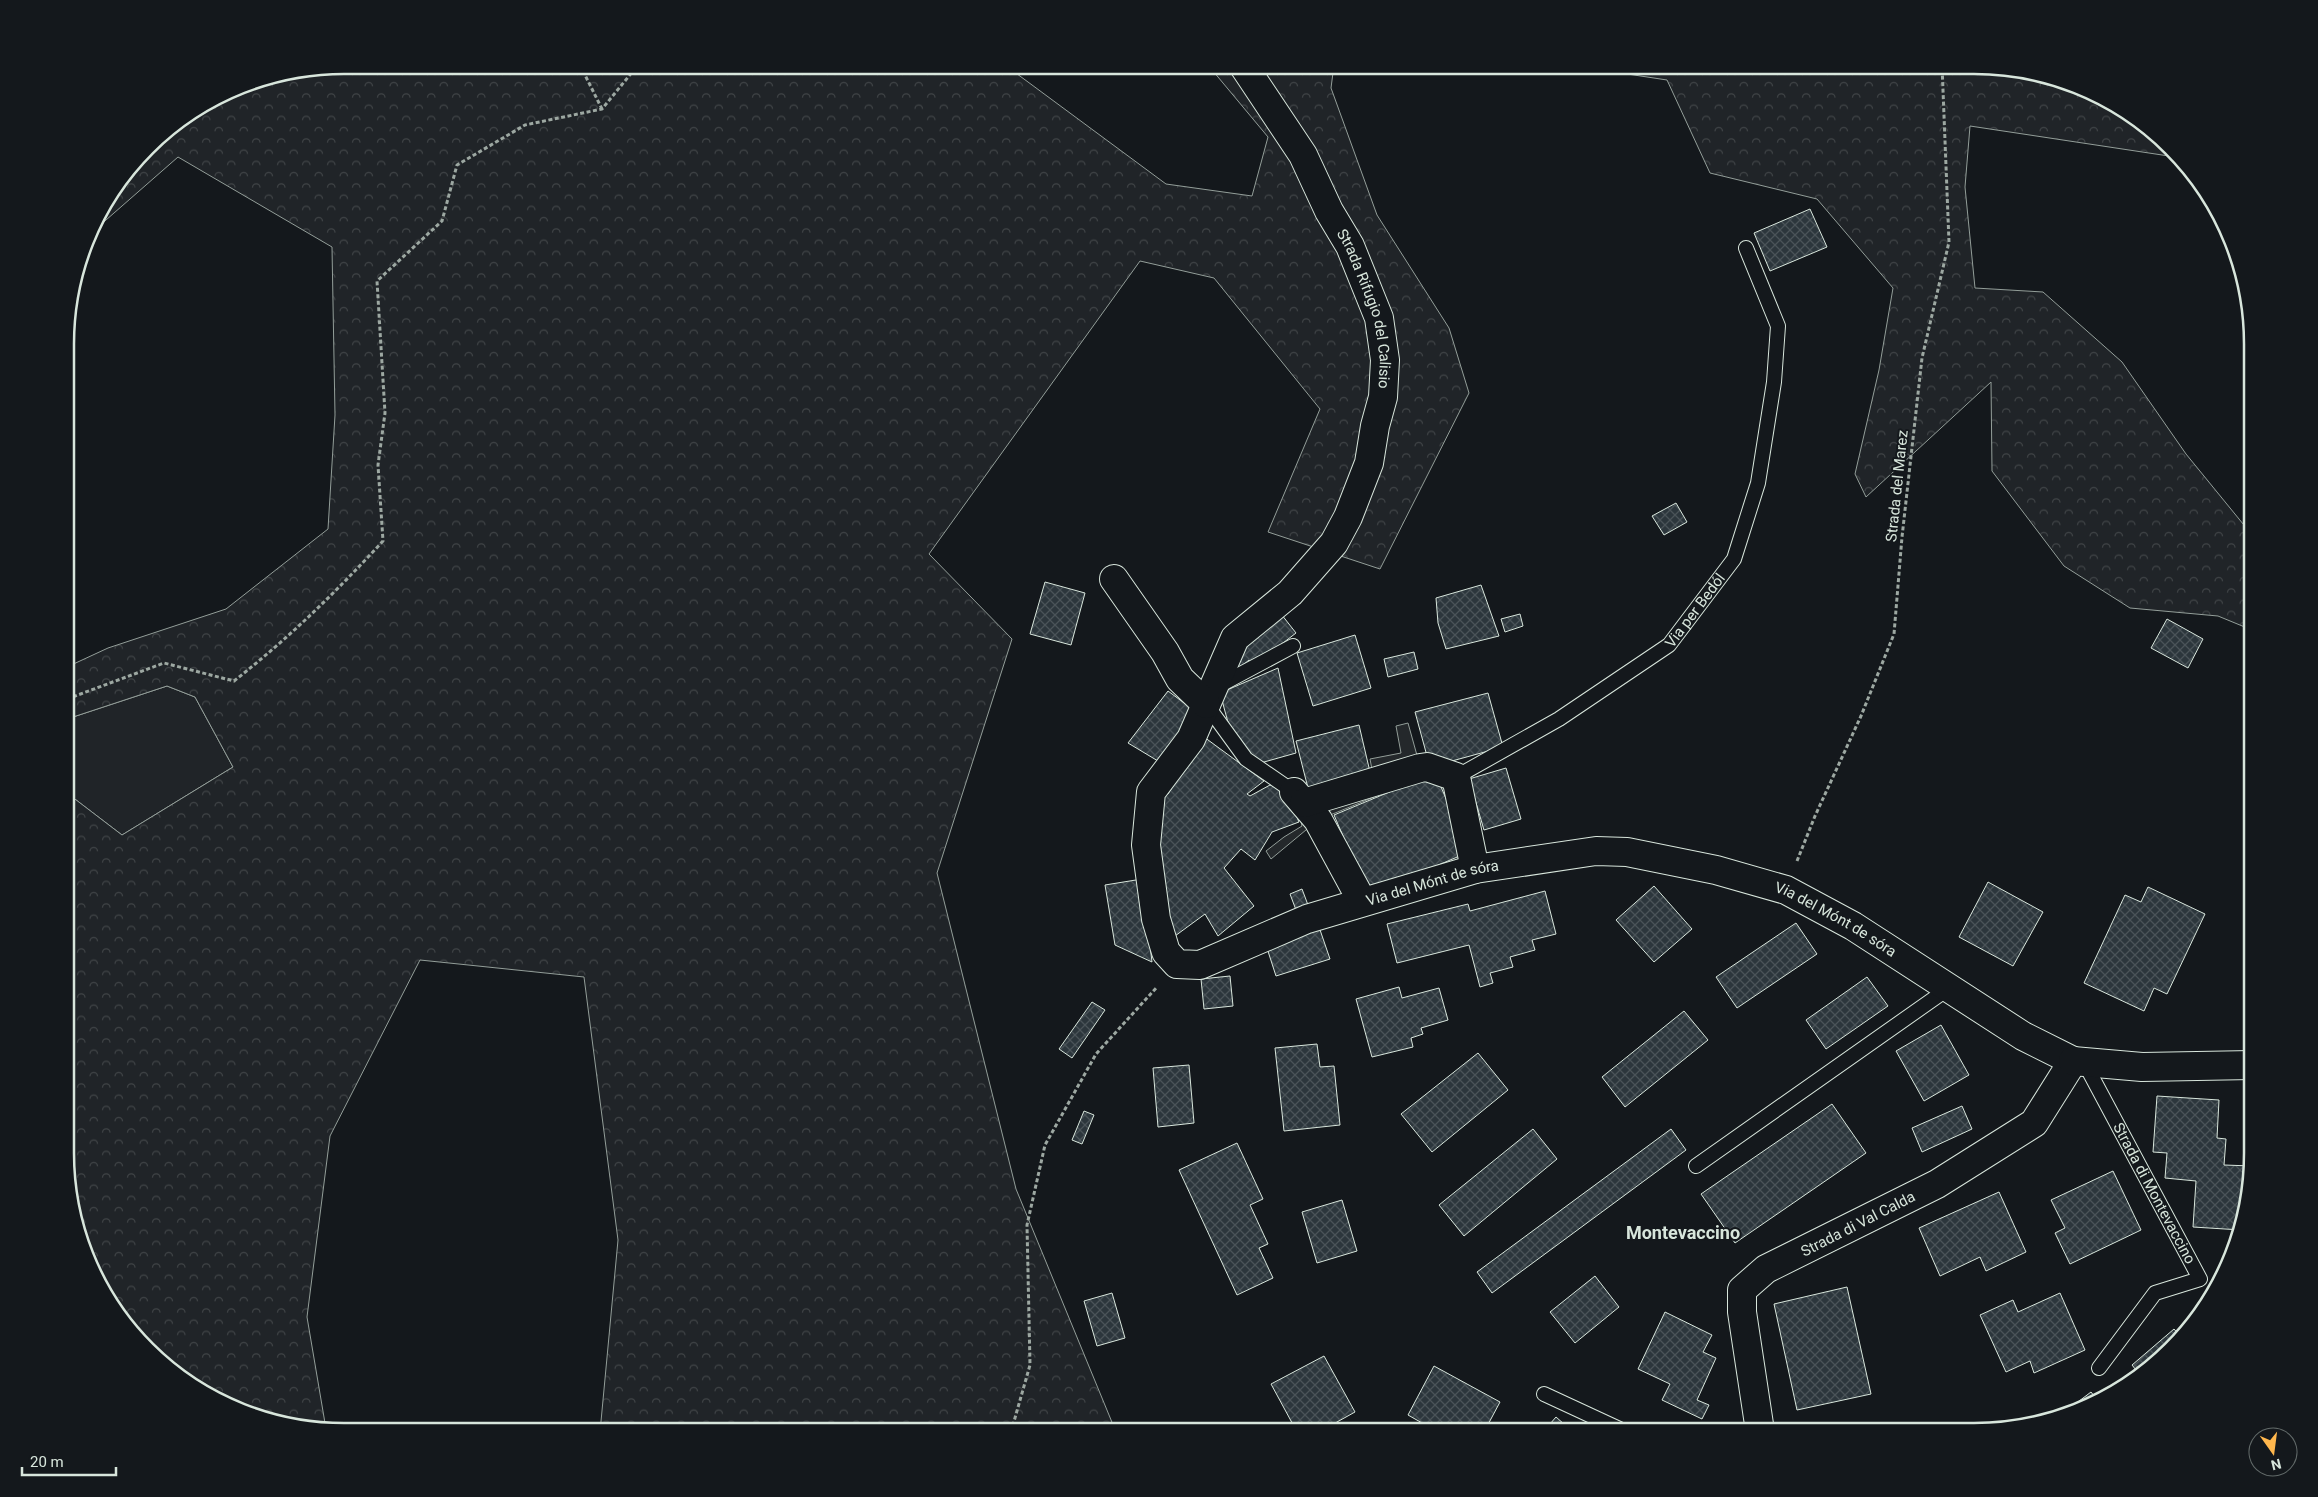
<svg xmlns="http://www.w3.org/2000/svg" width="2318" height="1497" viewBox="0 0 2318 1497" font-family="Roboto,sans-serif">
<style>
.green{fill:#202428;stroke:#939e99}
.forest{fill:url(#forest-crowns);stroke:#939e99}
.parking{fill:#24282b;stroke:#939e99}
.building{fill:url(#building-cross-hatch);stroke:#d8e6dc}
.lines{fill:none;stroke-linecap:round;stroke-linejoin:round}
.service-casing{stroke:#d8e6dc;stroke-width:16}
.minor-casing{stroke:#d8e6dc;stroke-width:30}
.tertiary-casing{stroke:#d8e6dc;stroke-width:30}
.path{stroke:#9da8a2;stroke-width:3;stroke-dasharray:4 2.5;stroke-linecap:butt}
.service{stroke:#14181c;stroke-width:14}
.minor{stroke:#14181c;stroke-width:28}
.tertiary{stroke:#14181c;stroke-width:28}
.labels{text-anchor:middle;stroke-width:4;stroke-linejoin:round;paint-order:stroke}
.street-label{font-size:15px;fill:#d8e6dc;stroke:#14181c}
.quarter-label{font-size:18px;font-weight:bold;fill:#d8e6dc;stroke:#14181c}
.rim{fill:none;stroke:#d8e6dc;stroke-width:2.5}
</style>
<defs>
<pattern id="forest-crowns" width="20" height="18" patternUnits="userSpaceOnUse" patternTransform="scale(1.25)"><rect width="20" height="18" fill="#202428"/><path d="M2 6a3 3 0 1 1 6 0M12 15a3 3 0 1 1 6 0" fill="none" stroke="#404447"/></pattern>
<pattern id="building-cross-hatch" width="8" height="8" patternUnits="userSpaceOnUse" patternTransform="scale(1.25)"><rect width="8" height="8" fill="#2c363c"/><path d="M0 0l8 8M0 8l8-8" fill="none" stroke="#4a5358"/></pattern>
</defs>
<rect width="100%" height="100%" fill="#14181c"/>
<path class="green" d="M167,686L195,697L233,767L122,835L67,793V719Z"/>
<path class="forest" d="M344,65H1005L1166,184L1252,196L1268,137L1208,65H1334L1331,88L1377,215L1449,328L1469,393L1380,569L1268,532L1320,409L1214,278L1140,261L929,554L1012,639L937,873L1016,1189L1116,1432H600L618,1240L584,977L420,960L330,1136L307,1317L326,1429L254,1417L189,1385L112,1308L80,1243L67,1189V793L122,835L233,767L195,697L167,686L67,719V667L108,648L226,609L328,529L335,415L332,247L178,157L90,234L94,220L160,134L237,86Z
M1568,65H1975L2064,80L2129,112L2182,158L1970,126L1965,187L1975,288L2043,292L2122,362L2186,454L2248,530L2252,531V630L2218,616L2130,608L2064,566L1992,471L1991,382L1866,497L1855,474L1879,370L1893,288L1817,199L1710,173L1667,80Z"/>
<path class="parking" d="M1408,723L1423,777L1318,820L1271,859L1266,851L1284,837L1302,826L1294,792L1373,775L1370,759L1401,753L1396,726Z"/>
<path class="building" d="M1810,209L1827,247L1770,271L1754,233Z
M1676,503L1687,522L1664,535L1652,516Z
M1045,582L1085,593L1071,645L1030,634Z
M1481,585L1499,636L1446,649L1438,623L1436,598Z
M1278,610L1296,633L1253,666L1249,660L1237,670L1229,660Z
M1520,614L1523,626L1505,632L1501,619Z
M2167,619L2203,639L2188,668L2151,648Z
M1355,635L1371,688L1313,706L1297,653Z
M1414,652L1418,669L1388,677L1384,659Z
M1278,668L1296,753L1257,764L1232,737L1220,693Z
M1168,691L1199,714L1168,767L1128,743Z
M1488,693L1503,747L1430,767L1415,712Z
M1359,725L1370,772L1308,788L1296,741Z
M1204,737L1264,781L1247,794L1250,796L1270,785L1285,790L1299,822L1272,832L1255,860L1241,849L1224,868L1254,906L1218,936L1205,914L1175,936L1149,854L1155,796L1168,794Z
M1506,768L1521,819L1484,830L1469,779Z
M1435,773L1469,852L1368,895L1334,815Z
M1142,879L1152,962L1115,945L1105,885Z
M1988,882L2043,912L2013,966L1959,937Z
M1654,886L1692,929L1654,962L1616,920Z
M2148,887L2205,914L2167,994L2154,988L2144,1011L2084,983L2125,895L2141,902Z
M1302,889L1308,905L1296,910L1290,894Z
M1545,891L1556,934L1532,940L1535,950L1510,957L1513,967L1490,973L1493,983L1480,987L1469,945L1397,963L1387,924L1468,904L1470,911Z
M1796,923L1817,954L1737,1008L1716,977Z
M1318,924L1330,959L1276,976L1265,942Z
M1230,976L1233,1006L1204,1009L1201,979Z
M1867,977L1888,1006L1826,1049L1806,1020Z
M1399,987L1402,998L1439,988L1448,1020L1421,1028L1423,1034L1411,1038L1413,1047L1372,1057L1356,999Z
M1092,1002L1105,1010L1072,1058L1059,1049Z
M1684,1011L1708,1040L1625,1107L1602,1077Z
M1941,1025L1969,1075L1924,1101L1896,1051Z
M1317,1044L1320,1067L1334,1066L1340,1125L1284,1131L1275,1048Z
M1478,1053L1508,1090L1432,1152L1401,1114Z
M1189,1065L1194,1123L1158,1127L1153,1068Z
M2157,1096L2219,1100L2217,1138L2226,1139L2224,1165L2252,1166L2241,1230L2193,1227L2196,1181L2165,1178L2167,1153L2153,1152Z
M1832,1104L1866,1153L1735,1243L1701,1194Z
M1962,1106L1972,1129L1922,1152L1912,1128Z
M1084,1111L1094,1115L1082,1144L1072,1140Z
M1533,1129L1557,1159L1464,1236L1439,1205Z
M1671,1129L1686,1150L1492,1293L1477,1272Z
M1237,1143L1263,1199L1250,1205L1268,1244L1259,1248L1273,1278L1237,1295L1179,1170Z
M2113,1171L2141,1230L2070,1264L2055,1233L2065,1228L2051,1200Z
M1999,1192L2026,1252L1986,1271L1980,1257L1940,1276L1919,1228Z
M1342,1200L1357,1251L1317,1263L1302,1212Z
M1595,1276L1619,1307L1575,1343L1550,1312Z
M1847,1287L1871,1394L1797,1410L1774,1304Z
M1112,1293L1125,1338L1097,1346L1084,1301Z
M2060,1293L2085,1350L2034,1373L2030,1361L2006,1372L1980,1315L2013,1300L2018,1312Z
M1665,1312L1712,1335L1703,1352L1716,1358L1697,1400L1709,1405L1702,1419L1662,1400L1670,1384L1638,1369Z
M2174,1329L2182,1338L2171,1351L2140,1375L2132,1365Z
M1324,1356L1355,1412L1319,1432H1297L1271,1384Z
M1434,1366L1500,1402L1484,1432H1438L1408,1415Z
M2091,1392L2098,1401L2044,1423L2060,1411L2062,1414Z
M1556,1417L1573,1432H1543Z
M1393,1424L1411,1432H1389Z"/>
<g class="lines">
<defs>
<g id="service">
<path d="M1293,646L1222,684L1206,704L1246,759L1294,792"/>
<path id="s1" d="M1456,777L1559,719L1669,645L1734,559L1758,483L1774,382L1778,326L1746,248"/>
<path id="s2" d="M2084,1062L2200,1279L2155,1293L2099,1368"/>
<path d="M1696,1166L1949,988"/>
<path d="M1544,1394L1626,1432"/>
</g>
<g id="minor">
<path id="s3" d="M1243,65L1303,155L1329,211L1350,246L1379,318L1385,360L1383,397L1375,426L1369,463L1348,517L1334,543L1290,593L1235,638L1191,739L1151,792L1146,845L1156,919L1166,952L1177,964L1200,965L1307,919L1475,869L1596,851L1627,852L1716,870L1786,890L1853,926L2023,1036L2073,1061L2034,1123L1937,1184L1766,1269L1742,1290V1312L1760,1431"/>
<path d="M1114,579L1165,652L1180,679L1206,704"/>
<path d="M1294,792L1318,820L1362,901"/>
<path d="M1304,803L1420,768L1427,767L1456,777L1475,869"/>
</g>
<path id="tertiary" d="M2073,1061L2142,1067L2252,1065"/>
</defs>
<use href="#service" class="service-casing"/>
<use href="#minor" class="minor-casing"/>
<use href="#tertiary" class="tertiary-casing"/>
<path class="path" d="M580,65L602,109
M67,699L164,663L234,681C290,637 335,593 383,541L378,465L385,413L377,281L442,221L457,165L525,125L602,109L638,65
M1797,861L1815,816L1861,716L1894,634L1902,537L1922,358L1949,242L1942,65
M1011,1432L1030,1365L1027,1225L1045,1145L1096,1054L1157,987"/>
<use href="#service" class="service"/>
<use href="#minor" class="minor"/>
<use href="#tertiary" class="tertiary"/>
</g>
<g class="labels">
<g class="street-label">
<text dy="5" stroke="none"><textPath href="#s3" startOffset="276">Strada Rifugio del Calisio</textPath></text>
<text transform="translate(1897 486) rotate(-84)" y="5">Strada del Marez</text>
<text dy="5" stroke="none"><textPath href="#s1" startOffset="294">Via per Bedól</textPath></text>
<text dy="5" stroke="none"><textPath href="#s3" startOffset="1286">Via del Mónt de sóra</textPath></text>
<text dy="5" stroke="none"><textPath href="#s3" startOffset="1705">Via del Mónt de sóra</textPath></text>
<text dy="5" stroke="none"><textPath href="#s2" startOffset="149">Strada di Montevaccino</textPath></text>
<text transform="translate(1858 1224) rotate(-27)" y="5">Strada di Val Calda</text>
</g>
<g class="quarter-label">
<text x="1683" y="1239">Montevaccino</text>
</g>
</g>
<path d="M0 0H2318V1497H0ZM344 74H1974A270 270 0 0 1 2244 344V1153A270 270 0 0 1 1974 1423H344A270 270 0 0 1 74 1153V344A270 270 0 0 1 344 74Z" fill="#14181c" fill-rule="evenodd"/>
<path class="rim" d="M344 74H1974A270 270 0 0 1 2244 344V1153A270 270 0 0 1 1974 1423H344A270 270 0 0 1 74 1153V344A270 270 0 0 1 344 74Z"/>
<g transform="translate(2273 1452) rotate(166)"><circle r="24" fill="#14181c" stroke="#626a69"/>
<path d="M0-4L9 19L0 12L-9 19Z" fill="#ffb74d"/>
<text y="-8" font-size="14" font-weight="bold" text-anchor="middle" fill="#d8e6dc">N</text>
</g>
<path d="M22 1467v8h94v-8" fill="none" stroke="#d8e6dc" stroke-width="2.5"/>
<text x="30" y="1467" font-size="15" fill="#d8e6dc" stroke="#14181c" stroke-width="4" paint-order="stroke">20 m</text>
</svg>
